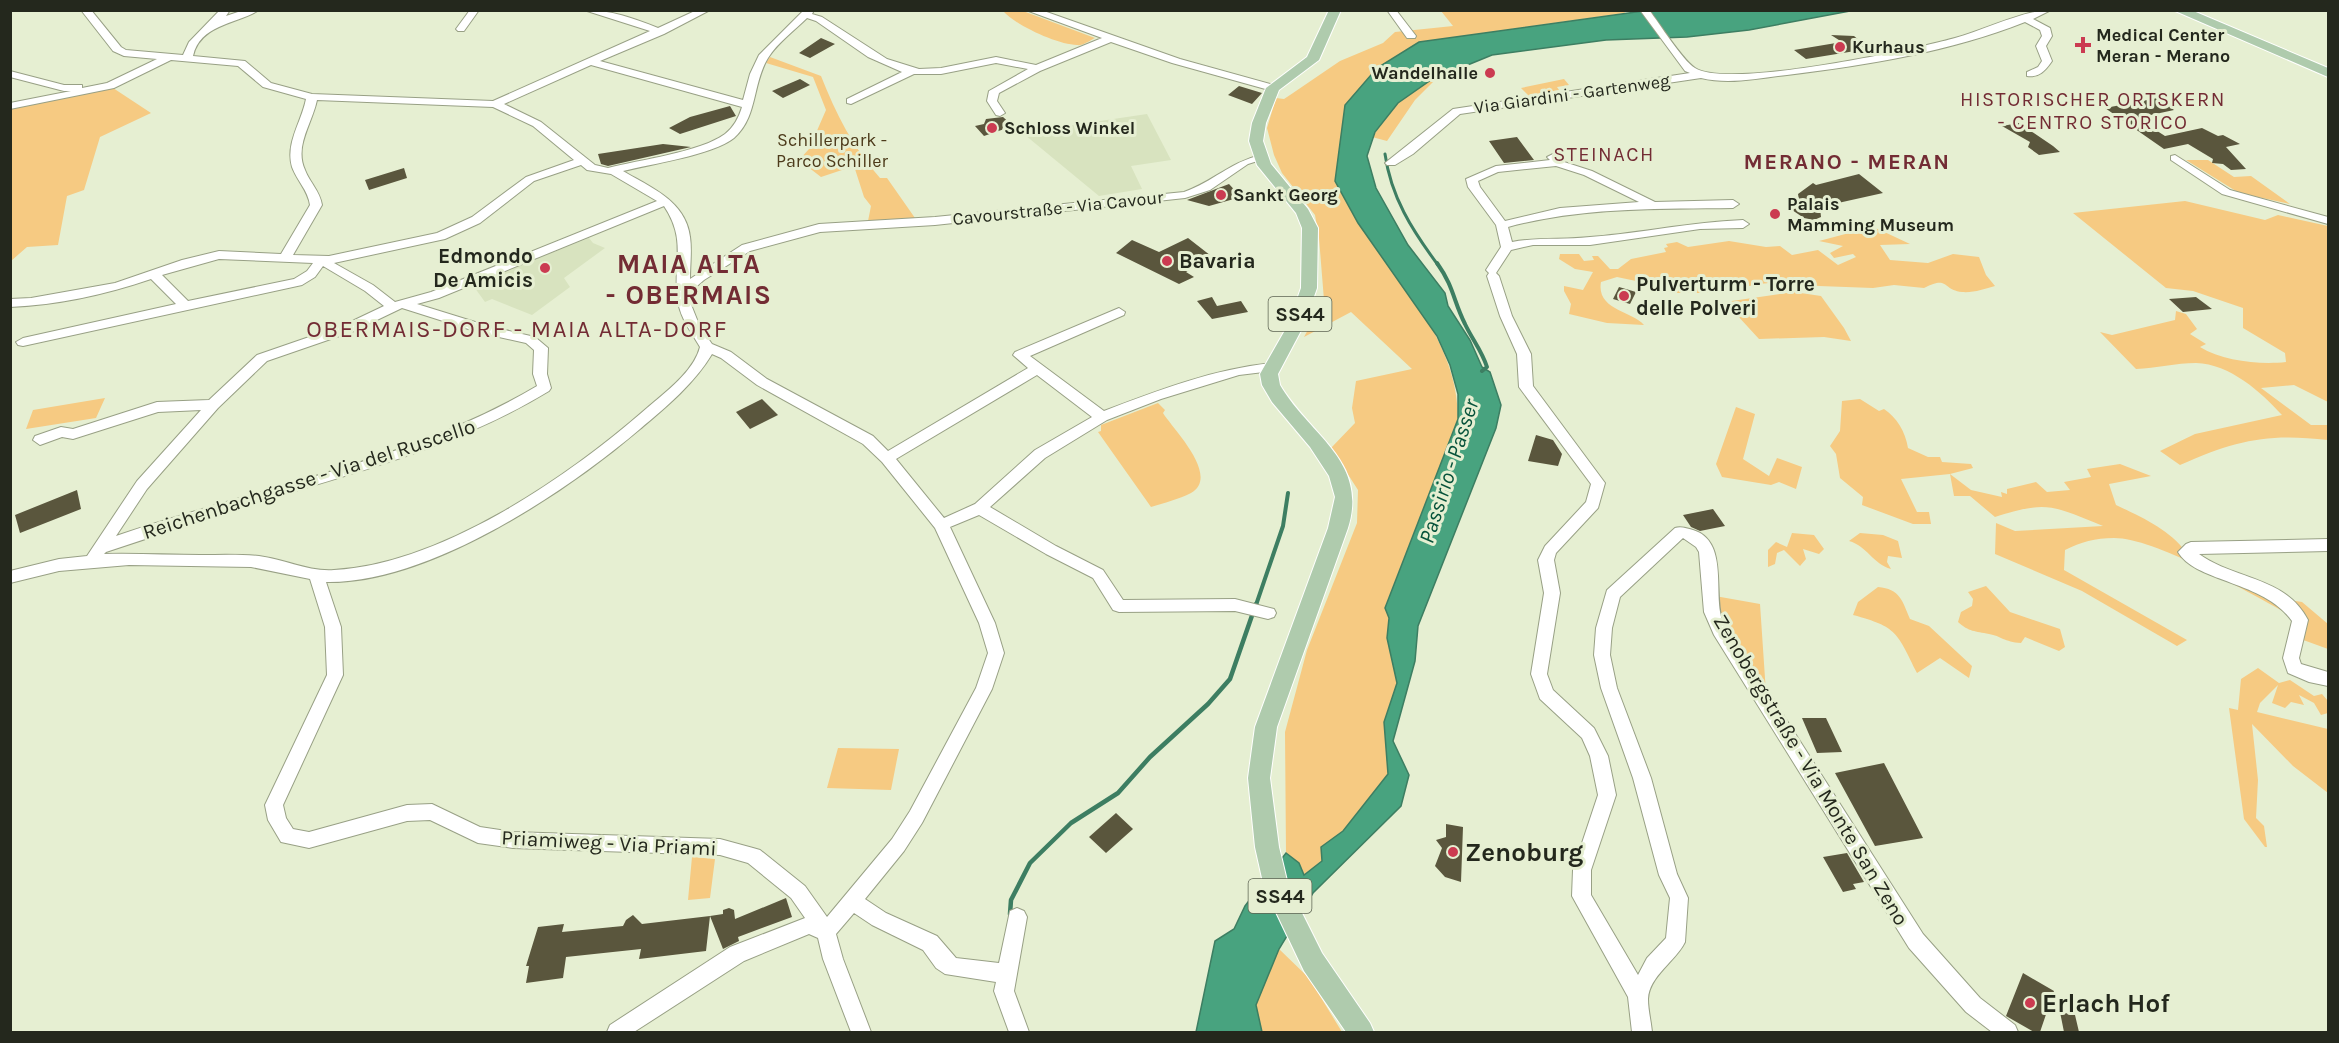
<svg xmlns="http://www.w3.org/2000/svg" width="2339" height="1043" viewBox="0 0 2339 1043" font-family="Karla,sans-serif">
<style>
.built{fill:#d8e3bf}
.green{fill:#f6ca82}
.water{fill:#48a37f;stroke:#3d7e62;stroke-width:1.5}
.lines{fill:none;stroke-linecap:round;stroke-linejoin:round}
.stream-far2{stroke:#3d7e62;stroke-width:3}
.stream-far1{stroke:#3d7e62;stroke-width:4}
.stream{stroke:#3d7e62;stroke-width:4.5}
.building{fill:#5a563d}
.minor-casing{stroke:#98a085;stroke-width:2}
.major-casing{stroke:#fff;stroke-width:2}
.minor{fill:#fff;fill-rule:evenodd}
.major{fill:#afcbad;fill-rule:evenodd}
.poi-dot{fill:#cb3b51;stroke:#e6efd2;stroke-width:2}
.labels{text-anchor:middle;stroke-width:6;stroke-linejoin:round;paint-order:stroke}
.far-poi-label{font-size:18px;font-weight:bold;fill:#24281d;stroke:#e6efd2;text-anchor:start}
.far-street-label{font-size:18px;fill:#24281d;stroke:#e6efd2}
.far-park-label{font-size:18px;fill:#4d3b1b;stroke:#e6efd2}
.far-quarter-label{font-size:20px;letter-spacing:1.5px;fill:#732c34;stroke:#e6efd2}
.shield{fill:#e6efd2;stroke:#5e6453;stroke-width:1.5}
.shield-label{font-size:20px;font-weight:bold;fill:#24281d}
.poi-label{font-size:21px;font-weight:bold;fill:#24281d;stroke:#e6efd2;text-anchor:start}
.street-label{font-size:21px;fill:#24281d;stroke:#e6efd2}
.far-district-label{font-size:22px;font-weight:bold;letter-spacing:1.5px;fill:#732c34;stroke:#e6efd2}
.water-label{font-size:22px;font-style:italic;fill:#07533b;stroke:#e6efd2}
.quarter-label{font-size:24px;letter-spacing:1.5px;fill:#732c34;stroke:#e6efd2}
.near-poi-label{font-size:26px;font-weight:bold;fill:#24281d;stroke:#e6efd2;text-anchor:start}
.district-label{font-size:27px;font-weight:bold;letter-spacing:1.5px;fill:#732c34;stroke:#e6efd2}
</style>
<rect width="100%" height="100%" fill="#e6efd2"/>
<path class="built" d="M1147,114L1171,160L1131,166L1142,189L1099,196L1025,135L1026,132Z
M589,238L593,243L605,248L564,278L570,287L532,315L492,299L485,302L472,284Z"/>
<path class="green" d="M1623,10L1625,13L1419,42L1377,68L1358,223C1400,283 1458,342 1458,419L1385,607L1389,618L1387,638L1397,683L1384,722L1388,774L1343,831L1321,847L1322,861L1303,875L1299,863L1286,853L1285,732L1307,650L1357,523L1358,490L1331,448L1355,423L1352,408L1356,381L1412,369L1351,312L1304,337L1324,300L1319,238L1315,215L1282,173L1274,155L1267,128L1276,98L1284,99L1293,93L1340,61L1383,43L1395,32L1453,26L1441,11Z
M1003,11H1023L1095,38C1089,41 1083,46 1077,45C1058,45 1015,25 1003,11Z
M770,57L821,76C836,114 853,148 880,178H887L915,218L868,221L871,206L864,197L854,166L821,177L799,160L809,149L826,110L813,77L766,63Z
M1564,79L1569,85L1557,87L1559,90L1529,96L1521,88Z
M1431,80L1434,81L1415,100L1387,141L1372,137L1398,103Z
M110,86L151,113L100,137L84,190L67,196L58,245L27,247L11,261L10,106Z
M2186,160H2208L2234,177L2251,176L2290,204L2239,193Z
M2185,201L2265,220L2278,215L2328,226V402L2294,385L2261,388L2311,425H2328V440C2268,433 2236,440 2180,465L2160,451L2195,434L2282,415C2261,392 2230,364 2196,363C2176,363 2156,368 2136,369L2100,332L2112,335L2175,320L2176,311L2186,314L2197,329L2190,334L2206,344L2200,347C2223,361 2260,365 2286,362L2285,353L2243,328V308L2193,291L2166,288L2073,213Z
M1868,228L1878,229L1910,244L1880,245L1890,260L1928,263L1953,254L1979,257L1986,275L1995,286C1985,289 1973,293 1962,292C1942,290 1949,275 1924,288L1894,285L1873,288L1819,286L1783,282L1758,284L1718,293H1674V289L1617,277L1601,282C1596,310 1632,311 1644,325L1607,323L1569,314L1571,304L1564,291V286L1583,290L1593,272L1575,269L1559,259L1560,254H1579L1584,261L1594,260L1592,256H1598L1610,269H1618L1631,259L1666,252L1664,248L1668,247L1666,244L1677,242L1688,247L1729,241L1766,247L1780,246L1792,255L1818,250L1838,265L1856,257L1853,254L1834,258L1830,253L1843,246L1819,241Z
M1794,292L1821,296L1844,328L1851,341L1824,337L1759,339L1725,302Z
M105,398L96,418L26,429L33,410Z
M1860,399L1879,411L1884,409C1897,418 1905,431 1908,448L1928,457H1940L1942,462L1971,464L1973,468L1950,474L1971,490L2002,497L2001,492L2007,494V489L2036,482L2047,492L2070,490L2064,482L2091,477L2087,469L2120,464L2151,476L2109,484L2116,505C2141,517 2169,529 2186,552L2282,599L2302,602L2328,624V649L2295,637L2300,620C2257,598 2159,538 2114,538C2095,538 2081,542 2065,550L2064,570L2187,640L2177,646L2082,591L1995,554L1996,523L2015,531L2103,526C2053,506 2048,500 1995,517L1970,496H1954L1950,474L1901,479L1917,512H1929L1931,524H1913L1862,505L1863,497L1840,478L1836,454L1830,446L1840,431L1842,401Z
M1158,403L1165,410L1163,413C1172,428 1221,476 1191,493C1179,499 1164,503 1151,507L1098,432L1101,431V425Z
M1736,407L1755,414L1743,459L1769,476L1777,458L1802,467L1796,489L1779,482L1771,485L1722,477L1716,464Z
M1792,533L1814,535L1824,549L1819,554L1803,549L1806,559L1800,566L1784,550L1777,553L1775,564L1768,567V550L1776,542L1787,547Z
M1860,533L1883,535L1898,541L1902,558L1888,556L1887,562L1891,569C1873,564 1867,546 1849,541Z
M1986,586L2010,612L2060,629L2065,647L2059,651L2025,637L2021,643C2004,642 2001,636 1989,634C1975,631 1969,632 1958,622L1961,612L1972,606L1973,599L1968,592Z
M1878,587C1900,589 1902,600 1910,619L1929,626L1972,666L1969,678L1940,658L1917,673C1897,633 1898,627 1853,615L1858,602Z
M1715,596L1760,604L1766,693L1724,629Z
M2258,668L2279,683L2290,680L2314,696L2322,694L2328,701V713L2321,715L2314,703L2299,695L2304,705L2291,702L2285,708L2272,703L2278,685L2260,703L2257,712L2328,729V793L2293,766L2252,724L2258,780L2256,818L2264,826L2267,847H2265L2244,819L2229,708L2238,710L2241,679Z
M838,748L899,749L891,790L827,788Z
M692,857L715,859L710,898L688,900Z
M1279,949L1309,978L1342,1032H1262L1256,1005Z"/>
<path class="water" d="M1643,11H1850L1749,30L1687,37L1606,40L1492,55L1431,80L1398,103L1375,132L1367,156L1376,188L1408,245L1445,293L1448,306L1470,340L1482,367L1490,372L1501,405L1496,428L1418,626L1415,661L1393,741L1409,775L1401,806L1313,893L1279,949L1256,1005L1262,1032H1196L1215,941L1234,929L1245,906L1286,853L1299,863L1304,875L1322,861L1321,847L1343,831L1388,774L1384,722L1397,683L1387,638L1389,618L1385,608L1458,419V394L1450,365L1437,336L1358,223L1335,181L1345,105L1377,68L1419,42Z"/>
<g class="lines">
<path class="stream-far2" d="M1385,154C1391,197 1412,230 1438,265"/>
<path class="stream-far1" d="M1437,263C1454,287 1453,300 1465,324C1472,339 1482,351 1487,367L1482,371
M1256,605L1283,526L1288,493"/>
<path class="stream" d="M1010,914L1011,900L1030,863L1071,823L1118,793L1150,757L1208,704L1230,679L1256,604"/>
</g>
<path class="building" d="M1831,35L1854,36L1873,52L1861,56L1855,51L1849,52L1806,59L1794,50L1842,42Z
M821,38L835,44L810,58L799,53Z
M800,79L810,85L783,98L772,91Z
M1239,86L1262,93L1252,104L1228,95Z
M2158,98L2174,110L2137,118L2165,136L2202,128L2218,136L2223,135L2240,144L2226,147L2246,169L2231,170L2223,164L2212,163L2213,159L2188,144L2164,149L2105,108Z
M730,106L736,116L680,134L669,128L690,117Z
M1003,117L1013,126L984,136L975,126L984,124L986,119Z
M2019,123L2053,146L2060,152L2039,155L2028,147L2030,142L2002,126Z
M1517,137L1534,160L1504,163L1489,141Z
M663,144L691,147L608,166L601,164L598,154Z
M404,168L407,178L369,190L365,180Z
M1859,174L1883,193L1820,207L1821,217L1814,220L1804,218L1792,210L1800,206L1798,194L1813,183L1816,185Z
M1229,184L1241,197L1209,206L1187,200Z
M1188,238L1215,259L1204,261L1186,272L1194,277L1179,284L1116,253L1132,240L1159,252Z
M1619,287L1636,292L1630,304L1613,299Z
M1212,297L1217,306L1241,301L1248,312L1212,319L1197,301Z
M2196,297L2212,309L2183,312L2169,299Z
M762,399L778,415L750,429L736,412Z
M1536,435L1553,440L1562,454L1558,466L1528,461Z
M77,490L81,509L20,533L15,515Z
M1713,509L1725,526L1700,531L1691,527L1683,515Z
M1802,718H1826L1842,752L1817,753Z
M1884,763L1923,838L1875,846L1835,773Z
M1116,813L1133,829L1106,853L1089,837Z
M1446,824L1463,827L1461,882L1445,877L1435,866L1442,848L1436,840L1446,837Z
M1847,853L1864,882L1853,884L1856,889L1843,892L1823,857Z
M786,898L792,917L738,937L739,941L723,949L710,916L723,914V910L729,908L734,910L735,919Z
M633,915L642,924L710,916L706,951L639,959L641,949L566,957L563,978L526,983L529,966H526L538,927L564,924L562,932L623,926L626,920Z
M2023,973L2054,991L2040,1032H2034L2006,1016Z
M2060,1012L2075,1015L2079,1032H2064Z"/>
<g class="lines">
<defs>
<path id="minor" d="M81,10H91L121,47L126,50L183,55L189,42L220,10H230L226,16L244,10H259C238,24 200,24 193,56L245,61L271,83L312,94L493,101L650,31L584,10C611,10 633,18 658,28L697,10H710L664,34L600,61L743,100L750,74L759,55L804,10H814L812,14L822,17L887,59L919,69L941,68L996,57L1036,65L1102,38L1026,10H1041L1180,59L1277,86V90H1269L1172,63L1111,42L1040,71L999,93L997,101L1005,113L1000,116L996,115L987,101L989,91L1028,69L996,63L941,74H914L851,104L847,103V99L902,72L868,57L816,21L807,18C795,30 777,43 768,58C752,84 758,117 734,138C713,155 651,164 623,171C650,187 686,201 690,237C692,250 690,265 690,279L742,245L819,224L935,217L1184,192C1213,182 1230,162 1261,155L1267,158L1248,164L1210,190L1185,198L935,225L820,232L750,251L704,280L690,292V302L700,327L712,344L731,352L767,379L873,436L888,451L1028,368L1013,355L1015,352L1119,308L1125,312L1124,315L1030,356L1104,411C1159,390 1214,369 1273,363L1280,367L1273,371L1239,375L1161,399L1107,420L1045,458L990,507L1056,546L1103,570L1123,600L1235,599L1274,609L1276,613L1274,617L1268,619L1235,611L1119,612L1113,610L1093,578L1046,554L979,515L950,527L995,623L1004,653L992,689L922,823L904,851L865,899L886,913L937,936L956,958L999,963L1010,911L1017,908L1024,911L1027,917L1014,991L1029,1032H1009L994,991L996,982L945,974L936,968L923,950L872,925L854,913L836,934L843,959L871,1032H851L823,959L818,938L809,934L744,961L634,1032H607L610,1025L730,947L805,918L791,898L748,863L720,855L513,848L478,843L430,820L407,821L309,848L281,842L268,820L265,805L327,675L325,627L310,579L251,567L129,565L59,571L10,583V571L59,559L87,556L137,481L201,410L158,412L73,439L62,437L40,445L33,440L35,436L61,427L73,429L157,402L209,400L257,355L344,325L384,306L365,291L323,266L315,277L302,285L23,346L18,345L16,342L23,338L176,304L151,279C107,294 58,305 10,307V299L31,298L115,283L182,260L219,251L281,254L310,205C308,190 297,181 292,167C285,143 302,121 306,99L263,87L238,66L171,60L114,88L10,109V103L71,91H64L10,77V71L64,85H82V88L107,83L157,59L124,56L113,51ZM591,65L742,107C739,117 734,127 725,134C701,152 638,160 608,168L595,165L541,122L504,104ZM317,100L493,107L533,126L574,160L526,177L472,217L437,233L329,256L293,255L322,205C320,191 310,183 305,170C294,146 312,124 317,100ZM581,165L587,170L611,174L657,201L431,292L395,302L373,285L334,263L445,239L480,223L534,181ZM664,206C688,242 672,264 678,301C680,318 692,333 700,347C694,371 666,392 647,408C568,477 442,564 334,570C309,572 284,559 259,556C239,554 219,555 200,555C168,555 136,553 104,554L106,552C166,532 225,513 285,494C376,467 467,441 549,391L551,388L547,374L548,348L535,337L488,326L417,304L439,298ZM219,259L313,263L307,271L294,279L188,301L162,275ZM402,308L481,333L526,343L534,350L533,374L537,386C409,462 256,488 116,536L147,489L218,408L267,361L354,331ZM712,354L721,358L757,385L863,444L882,462L935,528L979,623L988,653L976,688L910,811L892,839L827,917L805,886L760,850L753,848L720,839L513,832L480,827L432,804L407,805L309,832L293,829L286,818L283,805L343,675L341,627L326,582C428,584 565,493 640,429C666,407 694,384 712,354ZM1037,375L1092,417L1035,450L975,504L944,518L896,459Z
M470,10H479L464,31H458L456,29Z
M1387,10H1396L1416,36L1415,38H1407Z
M1640,10H1649C1660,24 1682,60 1695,68C1728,89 1912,50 1955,38C1984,30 2024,10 2051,10L2033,19L2050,28L2052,36L2046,46L2052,61C2046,70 2039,78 2027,76V72L2038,67L2042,61L2036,46L2042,36L2040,30L2025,22C1949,52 1868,65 1787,75C1758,78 1730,85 1701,78L1460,114L1413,154L1395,165H1387L1385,163L1453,109L1690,73L1685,71Z
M1553,154L1561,161L1592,171L1655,202L1733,200L1739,204L1733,208C1657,209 1582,207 1508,227L1512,242C1538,237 1564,240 1590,237C1643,233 1690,222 1743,220L1749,224L1743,228L1700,229L1590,245H1533L1511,250L1496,273L1499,276L1512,316L1531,354L1533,386L1605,483L1598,508L1556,553L1554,560L1560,593L1547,674L1553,690L1594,728L1608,756L1616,795L1591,870V895L1638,975L1647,958L1666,938L1670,898L1659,875L1633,778L1601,688L1594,655L1596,628L1607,590L1675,528C1681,526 1686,528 1693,530C1729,541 1713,593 1722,619L1923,934L1980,998L2015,1025L2018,1032H1992L1966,1012L1909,948L1714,635L1704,612L1699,552L1696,547L1683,538L1620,597L1612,628L1610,655L1617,688L1651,778L1677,874L1688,898L1685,942C1676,961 1649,976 1648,999C1648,1010 1651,1021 1652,1032H1632L1628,997L1572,896L1573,870L1598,795L1590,756L1582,738L1540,699L1531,674L1544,593L1538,560L1545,546L1586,502L1591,484L1519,387L1517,354L1500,316L1487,276L1489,273L1486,270L1501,247L1496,225L1468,187L1466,179L1496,166L1550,160L1547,157ZM1556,166L1584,175L1639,202L1560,208L1505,221L1480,187L1478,181L1498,172Z
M2175,155L2230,190L2328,217V224L2222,194L2171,160V156Z
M2328,539V551L2199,554C2235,580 2285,576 2308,620L2299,658L2301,664L2328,672V686L2309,682L2288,673L2283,658L2292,621C2264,581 2195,582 2178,552L2186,544L2191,542Z"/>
<path id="major" d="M1329,10H1341L1319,60L1279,90L1266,123L1263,141L1271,164L1308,209L1318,228L1317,288L1304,325L1278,374L1280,385C1309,435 1369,461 1348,528L1277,727L1270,778L1279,847L1288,885L1322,953L1370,1023L1374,1032H1346L1304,971L1264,887L1255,847L1248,778L1255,727L1328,528L1335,497L1329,476L1310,447L1272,402L1262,385L1260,374L1288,325L1301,288L1302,228L1296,213L1257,165L1249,141L1252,123L1266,88L1307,57Z
M2173,10H2191L2328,68V77Z"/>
</defs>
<use href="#minor" class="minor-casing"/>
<use href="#major" class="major-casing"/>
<use href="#minor" class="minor"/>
<use href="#major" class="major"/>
</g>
<g class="poi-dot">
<path d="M2080 36h6v6h6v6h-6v6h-6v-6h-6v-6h6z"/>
<circle cx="1840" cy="47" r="6"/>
<circle cx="1490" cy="73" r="6"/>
<circle cx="992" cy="128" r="6"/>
<circle cx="1221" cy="195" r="6"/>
<circle cx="1775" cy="214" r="6"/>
<circle cx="1167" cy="261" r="6"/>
<circle cx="545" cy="268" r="6"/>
<circle cx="1624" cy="296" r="6"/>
<circle cx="1453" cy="852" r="6"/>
<circle cx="2030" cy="1003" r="6"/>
</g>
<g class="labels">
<g class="far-poi-label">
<text x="2096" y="41">Medical Center<tspan x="2096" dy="21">Meran - Merano</tspan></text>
<text x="1852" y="53">Kurhaus</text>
<text x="1478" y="79" text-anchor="end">Wandelhalle</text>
<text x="1004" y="134">Schloss Winkel</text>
<text x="1233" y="201">Sankt Georg</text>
<text x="1787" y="210">Palais<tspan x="1787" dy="21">Mamming Museum</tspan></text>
</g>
<g class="far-street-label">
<text transform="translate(1572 94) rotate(-8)" y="6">Via Giardini - Gartenweg</text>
<text transform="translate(1058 208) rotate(-6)" y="6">Cavourstraße - Via Cavour</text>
</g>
<g class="far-park-label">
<text x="832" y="146">Schillerpark -<tspan x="832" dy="21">Parco Schiller</tspan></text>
</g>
<g class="far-quarter-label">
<text x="2093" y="106">HISTORISCHER ORTSKERN<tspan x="2093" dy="23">- CENTRO STORICO</tspan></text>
<text x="1604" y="161">STEINACH</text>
</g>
<g class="shield">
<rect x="1268.5" y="297" width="63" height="34" rx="4.5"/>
<rect x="1248.5" y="879" width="63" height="34" rx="4.5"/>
</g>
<g class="shield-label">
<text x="1300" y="321">SS44</text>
<text x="1280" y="903">SS44</text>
</g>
<g class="poi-label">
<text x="533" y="263" text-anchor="end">Edmondo<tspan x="533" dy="24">De Amicis</tspan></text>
<text x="1179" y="268">Bavaria</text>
<text x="1636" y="291">Pulverturm - Torre<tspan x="1636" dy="24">delle Polveri</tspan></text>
</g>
<g class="street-label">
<text transform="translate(309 479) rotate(-18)" y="7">Reichenbachgasse - Via del Ruscello</text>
<text transform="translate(1811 770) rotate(59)" y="7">Zenobergstraße - Via Monte San Zeno</text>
<text transform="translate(609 843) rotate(3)" y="7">Priamiweg - Via Priami</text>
</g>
<g class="far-district-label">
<text x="1847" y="169">MERANO - MERAN</text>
</g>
<g class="water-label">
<text transform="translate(1448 471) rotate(-72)" y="8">Passirio - Passer</text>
</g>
<g class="quarter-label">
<text x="517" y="337">OBERMAIS-DORF - MAIA ALTA-DORF</text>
</g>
<g class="near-poi-label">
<text x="1465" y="861">Zenoburg</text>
<text x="2042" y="1012">Erlach Hof</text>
</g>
<g class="district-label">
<text x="689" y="273">MAIA ALTA<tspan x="689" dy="31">- OBERMAIS</tspan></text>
</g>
</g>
<rect width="2339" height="1043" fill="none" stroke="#24281d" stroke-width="24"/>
</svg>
